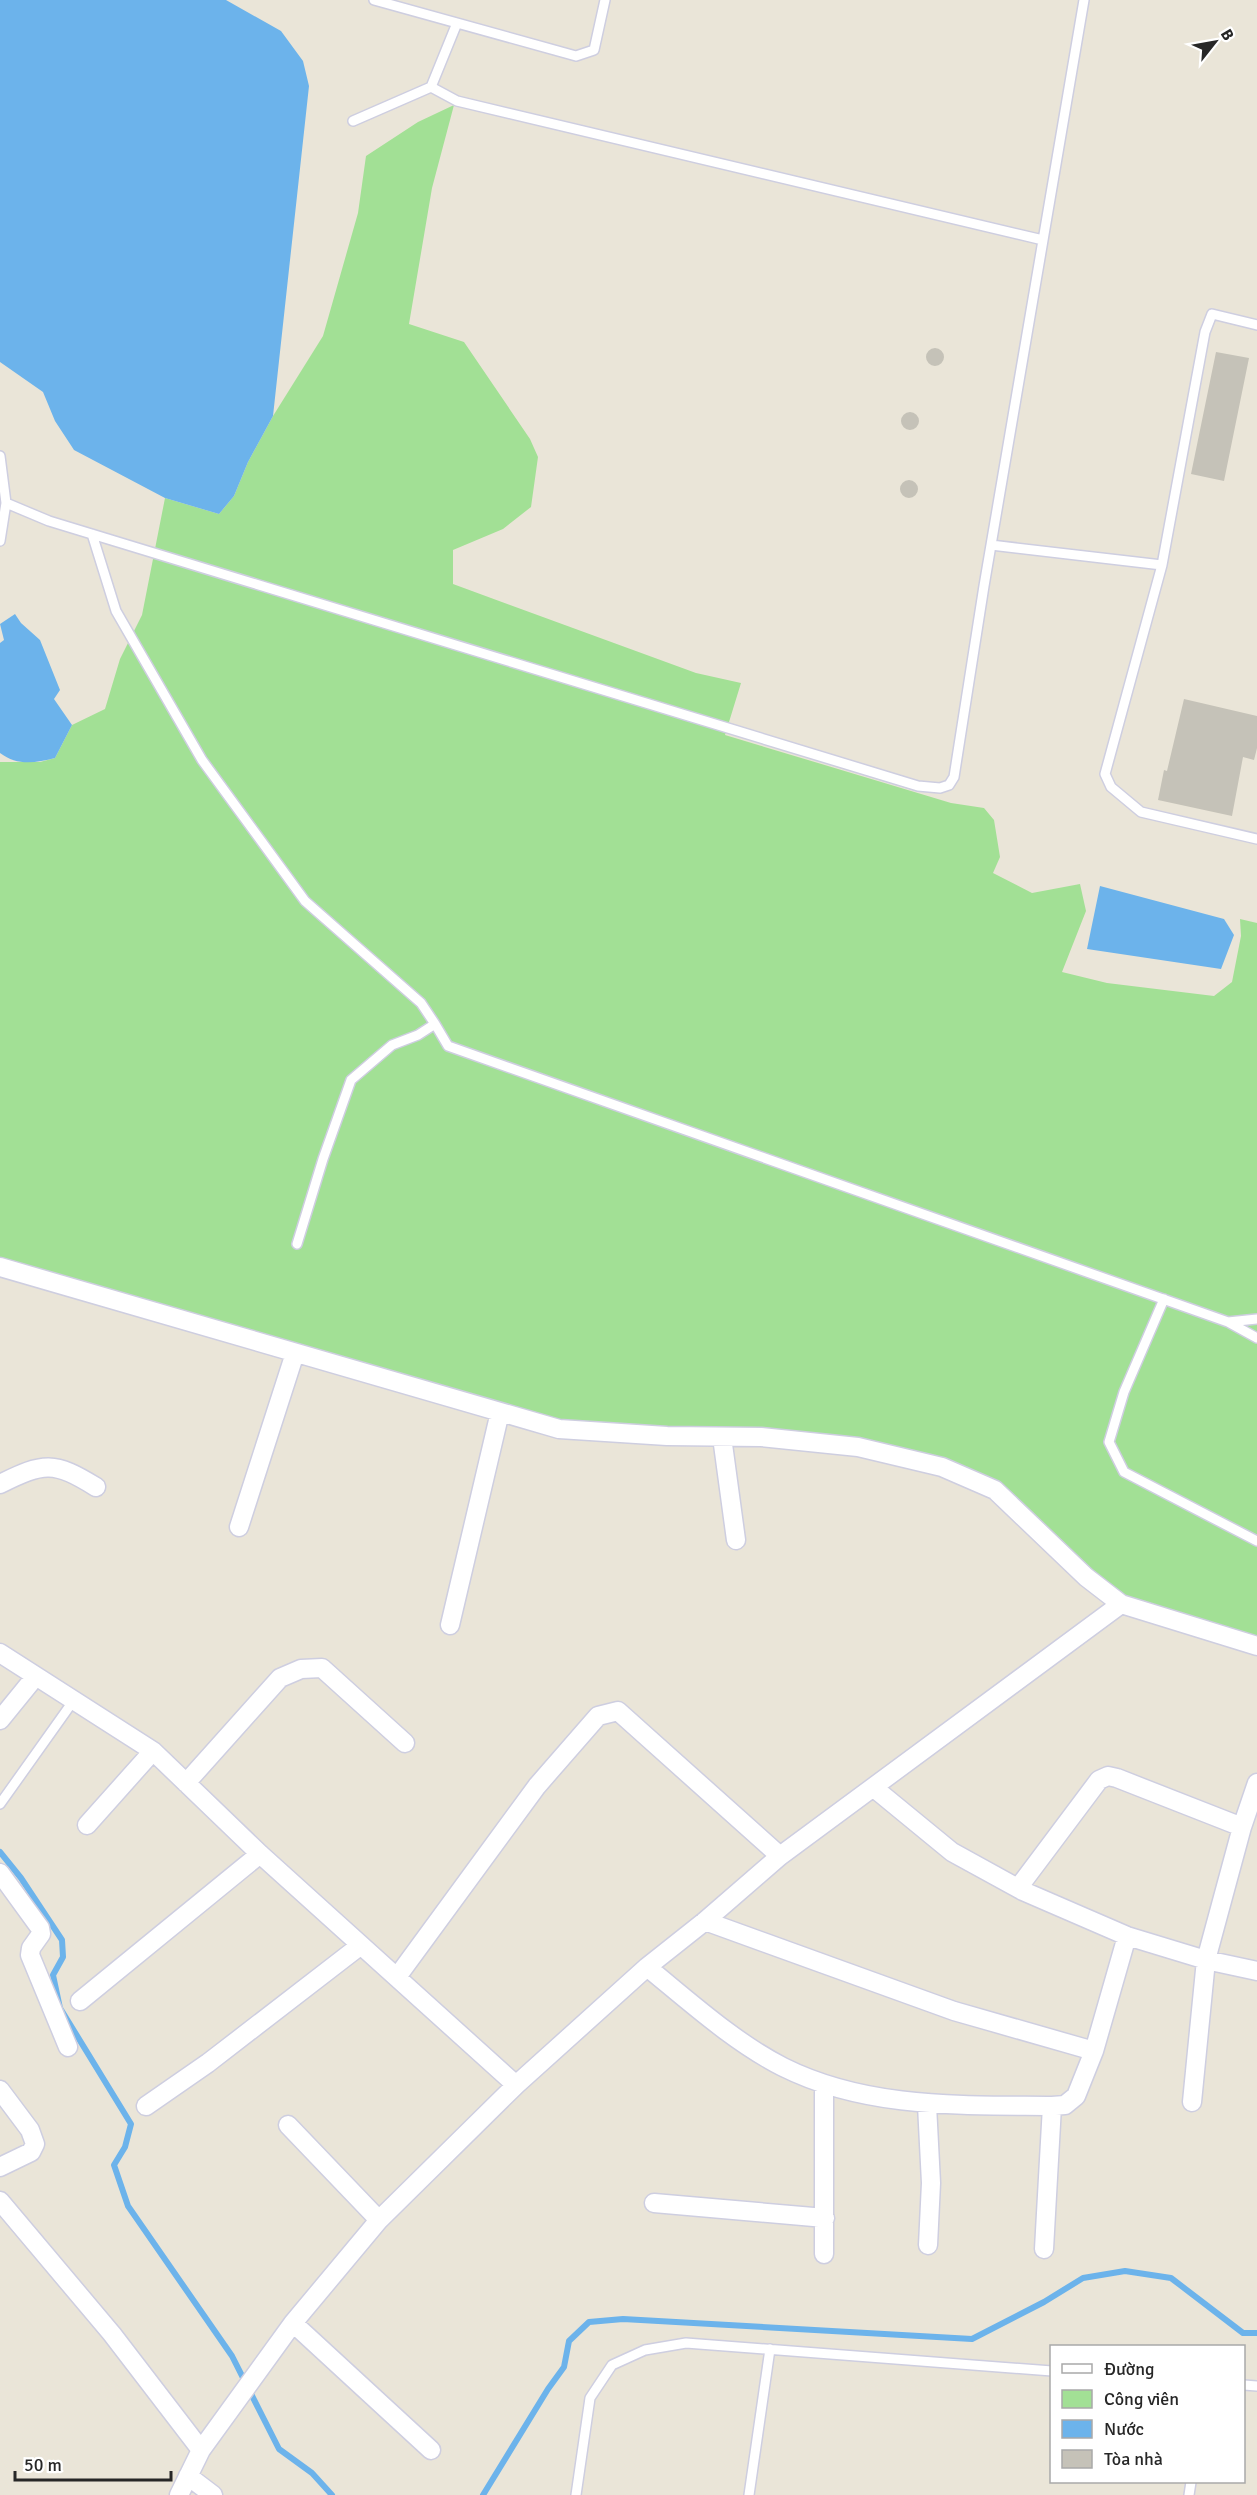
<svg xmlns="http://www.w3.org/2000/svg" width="1257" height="2495" viewBox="0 0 1257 2495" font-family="Signika,sans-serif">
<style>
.green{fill:#a2e095}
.water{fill:#6cb3eb}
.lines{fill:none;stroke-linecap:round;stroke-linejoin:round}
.stream{stroke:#6cb3eb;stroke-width:6}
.building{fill:#c5c2b8}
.service-casing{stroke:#cecee0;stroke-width:12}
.minor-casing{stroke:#cecee0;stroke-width:21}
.service{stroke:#fff;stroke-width:9}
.minor{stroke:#fff;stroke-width:18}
</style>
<rect width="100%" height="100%" fill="#eae5d8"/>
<path class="green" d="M454,105L432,188L409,324L464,342L530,439L538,457L531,507L503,529L453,550V584L696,673L741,683L725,735L951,803L984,808L994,820L1000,857L993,873L1032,893L1080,884L1086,911L1062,972L1107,983L1214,996L1232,982L1241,936L1240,919L1257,923V1638L1124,1599L944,1460L639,1427L560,1421L0,1259V762H40L55,758L72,725L105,709L120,659L142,615L165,498L219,514L234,496L248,462L273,416L323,336L358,213L366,156L418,122Z"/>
<path class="water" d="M0,0H226L281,31L303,61L309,86L273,416L248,462L234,496L219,514L165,498L74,450L55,421L43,392L0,362Z
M15,614L21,623L40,640L60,690L54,699L72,725L55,758C35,763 17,766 0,753V643L4,640L0,624Z
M1100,886L1224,919L1234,935L1221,969L1087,949Z"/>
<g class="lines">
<path class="stream" d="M0,1852L21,1878L62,1940L63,1957L53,1975L60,2008L131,2124L125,2147L114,2165L128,2206L232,2356L279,2449L312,2473L332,2495
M483,2495L548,2389L564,2367L569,2341L589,2322L623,2319L972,2339L1044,2302L1083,2278L1125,2271L1171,2278L1243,2333H1257"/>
</g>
<path class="building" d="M926 357a9 9 0 1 1 18 0a9 9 0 1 1-18 0Z
M1216,352L1249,358L1224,481L1191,474Z
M901 421a9 9 0 1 1 18 0a9 9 0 1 1-18 0Z
M900 489a9 9 0 1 1 18 0a9 9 0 1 1-18 0Z
M1184,699L1257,716V748L1254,760L1243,757L1232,816L1158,800L1164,770L1167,771Z"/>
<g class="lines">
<defs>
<path id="service" d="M374,0L576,56L594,50L605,0
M457,23L431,87L457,101L1043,240
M353,121L431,87
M0,456L6,503L0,541
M6,503L49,521L918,786L940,788L949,785L954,777L984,586L1084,0
M92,534L116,611L202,760L305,901L421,1003L435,1024L418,1035L392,1045L351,1080L323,1159L297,1244
M991,545L1162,565L1205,332L1212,314L1257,325
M1162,565L1105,774L1111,787L1141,812L1257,839
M435,1024L448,1046L1228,1322L1257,1338
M1164,1299L1124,1392L1109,1442L1124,1472L1257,1541
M1228,1322L1257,1319
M0,1804L74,1700
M1244,2385L1257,2386
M576,2495L590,2398L612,2365L645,2350L686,2343L1052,2371
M749,2495L770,2349
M1189,2495L1191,2482"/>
<path id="minor" d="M0,1267L559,1429L667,1436L761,1437L858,1447L942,1467L995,1490L1086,1577L1121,1604L780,1856L705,1921L647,1967L516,2085L379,2220L293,2323L201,2450L179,2495
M722,1437L736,1540
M0,1484C44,1462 54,1461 96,1487
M239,1527L295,1353
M1121,1604L1257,1646
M450,1625L500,1412
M0,1653L153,1751L260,1854L516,2085
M0,1720L35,1677
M186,1783L280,1678L301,1669L322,1668L405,1743
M874,1788L952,1852L1023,1891L1127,1936L1206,1960L1257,1971
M87,1825L153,1751
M0,1873L40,1928L41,1934L31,1948L30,1955L68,2047
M1018,1888L1099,1780L1108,1776L1117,1778L1242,1827
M705,1921L954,2011L1094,2051
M647,1967C690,2002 734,2042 783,2067C867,2109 961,2105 1052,2106L1065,2105L1076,2096L1094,2051L1127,1936
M397,1977L537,1786L598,1716L618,1711L780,1856
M80,2001L260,1854
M0,2090L30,2130L35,2144L31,2152L0,2167
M1192,2102L1206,1960L1242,1827L1257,1783
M927,2105L931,2183L928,2245
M146,2106L208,2063L361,1945
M288,2125L379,2220
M0,2201L112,2334L201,2450
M654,2203L825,2218
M1044,2249L1052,2106
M824,2254V2085
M293,2323L431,2450
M188,2476L213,2495"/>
</defs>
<use href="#service" class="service-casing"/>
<use href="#minor" class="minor-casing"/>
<use href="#service" class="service"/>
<use href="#minor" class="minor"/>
</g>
<rect x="1050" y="2345" width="195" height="138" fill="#ffffff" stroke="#a9a9a9" stroke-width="1.5"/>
<rect x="1062" y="2364" width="30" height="9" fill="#ffffff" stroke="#a9a9a9" stroke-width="1.5"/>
<text x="1104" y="2375" font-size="18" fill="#272727">Đường</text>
<rect x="1062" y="2390" width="30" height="18" fill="#a2e095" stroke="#a9a9a9" stroke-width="1.5"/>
<text x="1104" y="2405" font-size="18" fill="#272727">Công viên</text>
<rect x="1062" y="2420" width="30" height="18" fill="#6cb3eb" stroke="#a9a9a9" stroke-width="1.5"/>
<text x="1104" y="2435" font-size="18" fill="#272727">Nước</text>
<rect x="1062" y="2450" width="30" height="18" fill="#c5c2b8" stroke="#a9a9a9" stroke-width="1.5"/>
<text x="1104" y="2465" font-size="18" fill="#272727">Tòa nhà</text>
<g transform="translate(1215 42) rotate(59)" stroke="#ffffff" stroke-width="4.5" paint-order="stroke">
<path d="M0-4.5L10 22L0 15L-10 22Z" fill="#272727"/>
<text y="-9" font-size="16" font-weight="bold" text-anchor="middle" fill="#272727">B</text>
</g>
<path d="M15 2471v9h156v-9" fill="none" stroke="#272727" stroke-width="3"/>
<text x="24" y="2471" font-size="18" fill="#272727" stroke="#ffffff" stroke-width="4.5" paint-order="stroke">50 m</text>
</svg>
